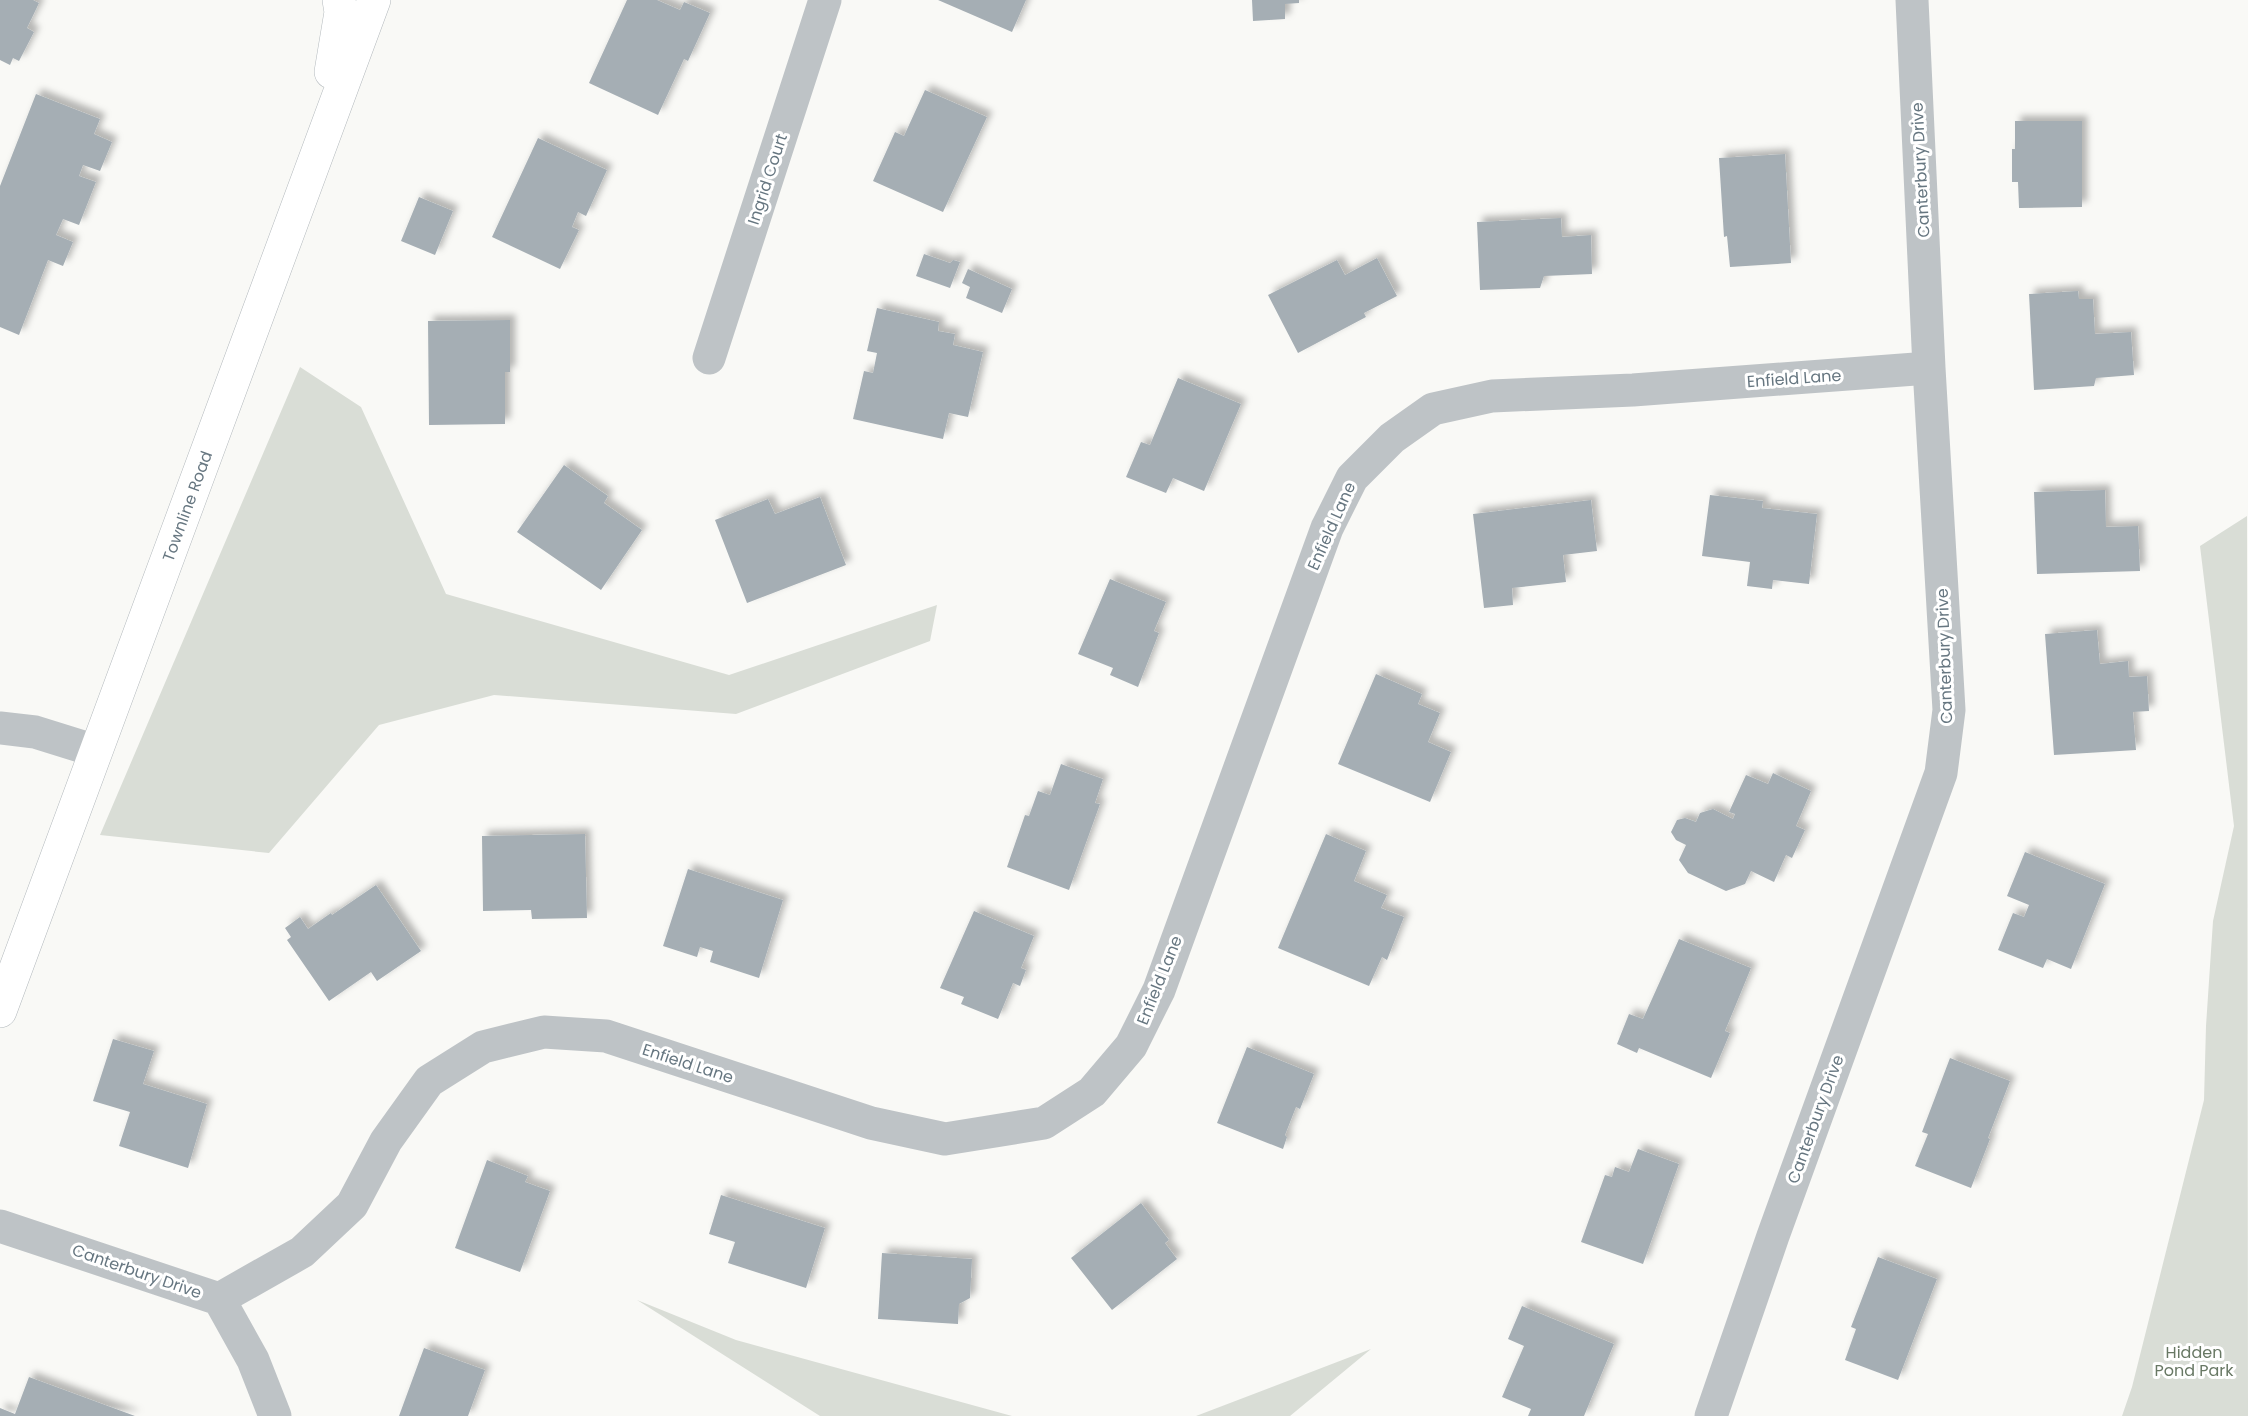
<svg xmlns="http://www.w3.org/2000/svg" width="2248" height="1416" viewBox="0 0 2248 1416" font-family="Poppins,sans-serif">
<style>
.green{fill:#d9ddd6}
.building{fill:#a5aeb4;filter:url(#shadow)}
.lines{fill:none;stroke-linecap:round;stroke-linejoin:round}
.secondary-casing{stroke:#b3b9bd;stroke-width:34}
.street{stroke:#bec3c6;stroke-width:33}
.secondary{stroke:#fff;stroke-width:33}
.labels{text-anchor:middle;stroke-width:6;stroke-linejoin:round;paint-order:stroke}
.street-label{font-size:16px;fill:#667680;stroke:#fff}
.park-label{font-size:16px;fill:#687864;stroke:#fff}
</style>
<defs>
<filter id="shadow"><feDropShadow dx="5.5" dy="-5.5" stdDeviation="3" flood-color="#0004"/></filter>
</defs>
<rect width="100%" height="100%" fill="#f9f9f6"/>
<path class="green" d="M300,367L361,407L446,594L729,675L937,605L930,641L736,714L494,695L379,725L269,853L100,835Z
M2247,516L2248,1416H2122L2132,1387L2204,1100L2206,1026L2213,921L2234,826L2200,546Z
M637,1300L736,1340L1012,1416H820Z
M1371,1349L1290,1416H1196Z"/>
<path class="building" d="M0,0H33L39,3L27,28L34,32L19,61L13,58L10,65L0,60Z
M627,0H657L680,10L684,2L710,13L688,61L684,59L658,115L589,83Z
M938,0H1026L1012,32Z
M1252,0H1299V3L1285,4V19L1253,21Z
M925,90L987,117L943,212L873,181L895,132L904,136Z
M36,94L100,119L94,134L112,142L100,171L83,165L79,176L96,182L79,225L63,219L56,235L73,242L63,266L48,260L19,335L0,327V186Z
M2015,121H2082V207L2019,208L2018,182H2012V149H2015Z
M538,138L607,170L586,216L578,212L572,227L579,230L560,269L492,237Z
M1785,154L1791,263L1730,267L1727,236L1724,237L1719,158Z
M419,197L453,211L435,255L401,241Z
M1561,218L1562,237L1591,235L1592,274L1544,276L1540,288L1480,290L1477,222Z
M924,254L950,263L953,260L960,262L950,288L916,276Z
M1377,258L1397,296L1364,313L1366,317L1298,353L1268,295L1337,260L1345,275Z
M968,269L1012,289L1002,313L966,298L970,287L962,283Z
M2078,291L2079,299H2093L2095,334L2131,332L2134,375L2096,378L2094,386L2034,390L2029,294Z
M877,308L939,322L938,331L955,334L953,345L983,352L968,417L949,413L943,439L853,419L864,371L873,373L877,353L867,351Z
M510,320V372H505V424L429,425L428,321Z
M1178,378L1241,404L1204,491L1173,478L1166,493L1126,477L1141,442L1150,445Z
M564,465L608,496L604,503L642,530L601,590L517,532Z
M2105,490L2106,527L2138,526L2140,571L2037,574L2034,492Z
M1710,495L1763,501L1762,508L1817,514L1809,584L1773,580L1772,589L1747,586L1750,562L1702,556Z
M820,497L846,565L747,603L715,520L768,499L775,514Z
M1591,500L1597,551L1563,555L1566,582L1512,588L1513,605L1484,608L1473,514Z
M1110,579L1166,602L1154,631L1159,633L1138,687L1110,675L1113,668L1078,654Z
M2097,630L2100,664L2128,661L2129,677L2147,676L2149,711L2133,712L2136,750L2054,755L2045,634Z
M1376,674L1422,694L1418,704L1440,713L1428,742L1451,752L1430,802L1338,764Z
M1061,764L1103,779L1095,803L1100,804L1069,890L1007,867L1025,815L1029,816L1038,791L1050,795Z
M1773,773L1811,791L1796,826L1805,830L1792,858L1786,855L1774,882L1751,871L1745,884L1726,891L1688,873L1679,860L1686,845L1676,840L1671,832L1677,820L1685,818L1696,822L1700,813L1713,809L1733,819L1735,814L1729,812L1746,775L1768,784Z
M585,834L587,918L532,919L531,910L483,911L482,836Z
M1326,834L1366,851L1354,881L1387,895L1381,908L1404,917L1387,960L1382,957L1369,986L1278,948Z
M2025,852L2105,884L2071,969L2047,959L2043,968L1998,950L2013,913L2024,917L2029,905L2007,896Z
M688,869L783,900L759,978L710,962L713,951L700,947L697,957L663,946Z
M376,885L421,951L377,981L371,972L329,1001L287,940L291,937L285,928L300,917L308,929L331,913L332,915Z
M974,911L1034,936L1021,968L1026,970L1020,986L1013,983L998,1019L961,1004L964,997L940,988Z
M1679,939L1751,968L1725,1031L1730,1033L1711,1078L1639,1048L1637,1053L1617,1044L1629,1014L1643,1019Z
M113,1039L154,1051L143,1084L207,1104L188,1168L119,1146L130,1112L93,1101Z
M1247,1047L1314,1074L1300,1109L1296,1107L1285,1135L1287,1137L1283,1149L1217,1123Z
M1950,1058L2010,1081L1988,1138L1990,1139L1971,1188L1915,1166L1928,1134L1922,1132Z
M1638,1149L1679,1164L1643,1264L1581,1242L1605,1175L1612,1177L1615,1167L1629,1172Z
M487,1160L528,1176L525,1182L550,1191L520,1272L455,1248Z
M721,1195L825,1228L806,1288L728,1263L735,1242L709,1234Z
M1141,1203L1169,1240L1165,1243L1177,1259L1112,1310L1071,1258Z
M882,1253L972,1259L970,1298L959,1304L958,1324L878,1319Z
M1878,1257L1937,1279L1898,1380L1845,1360L1856,1329L1851,1327Z
M1522,1306L1614,1344L1584,1416H1528L1531,1409L1502,1397L1524,1346L1508,1339Z
M424,1348L485,1370L468,1416H399Z
M29,1377L135,1416H0V1408L15,1414Z"/>
<g class="lines">
<defs>
<path id="secondary" d="M331,72L341,12L339,0
M0,1011L374,0"/>
</defs>
<use href="#secondary" class="secondary-casing"/>
<path class="street" d="M709,358L825,0
M0,728L35,732L96,751
M0,1226L219,1299L253,1360L275,1416
M219,1299L302,1252L352,1205L386,1141L429,1081L483,1047L544,1032L606,1036L871,1123L945,1139L1044,1123L1092,1092L1131,1046L1159,990L1327,528L1352,478L1392,438L1433,409L1492,396L1633,390L1929,368
M1711,1416L1773,1236L1941,773L1949,710L1929,368L1912,0"/>
<use href="#secondary" class="secondary"/>
</g>
<g class="labels">
<g class="street-label">
<text transform="translate(1920 170) rotate(-93)" y="6">Canterbury Drive</text>
<text transform="translate(767 179) rotate(-72)" y="6">Ingrid Court</text>
<text transform="translate(1794 378) rotate(-4)" y="6">Enfield Lane</text>
<text transform="translate(187 506) rotate(-70)" y="6">Townline Road</text>
<text transform="translate(1331 526) rotate(-66)" y="6">Enfield Lane</text>
<text transform="translate(1944 656) rotate(-92)" y="6">Canterbury Drive</text>
<text transform="translate(1159 980) rotate(-68)" y="6">Enfield Lane</text>
<text transform="translate(688 1063) rotate(18)" y="6">Enfield Lane</text>
<text transform="translate(1815 1119) rotate(-70)" y="6">Canterbury Drive</text>
<text transform="translate(137 1271) rotate(19)" y="6">Canterbury Drive</text>
</g>
<g class="park-label">
<text x="2194" y="1358">Hidden<tspan x="2194" dy="18">Pond Park</tspan></text>
</g>
</g>
</svg>
